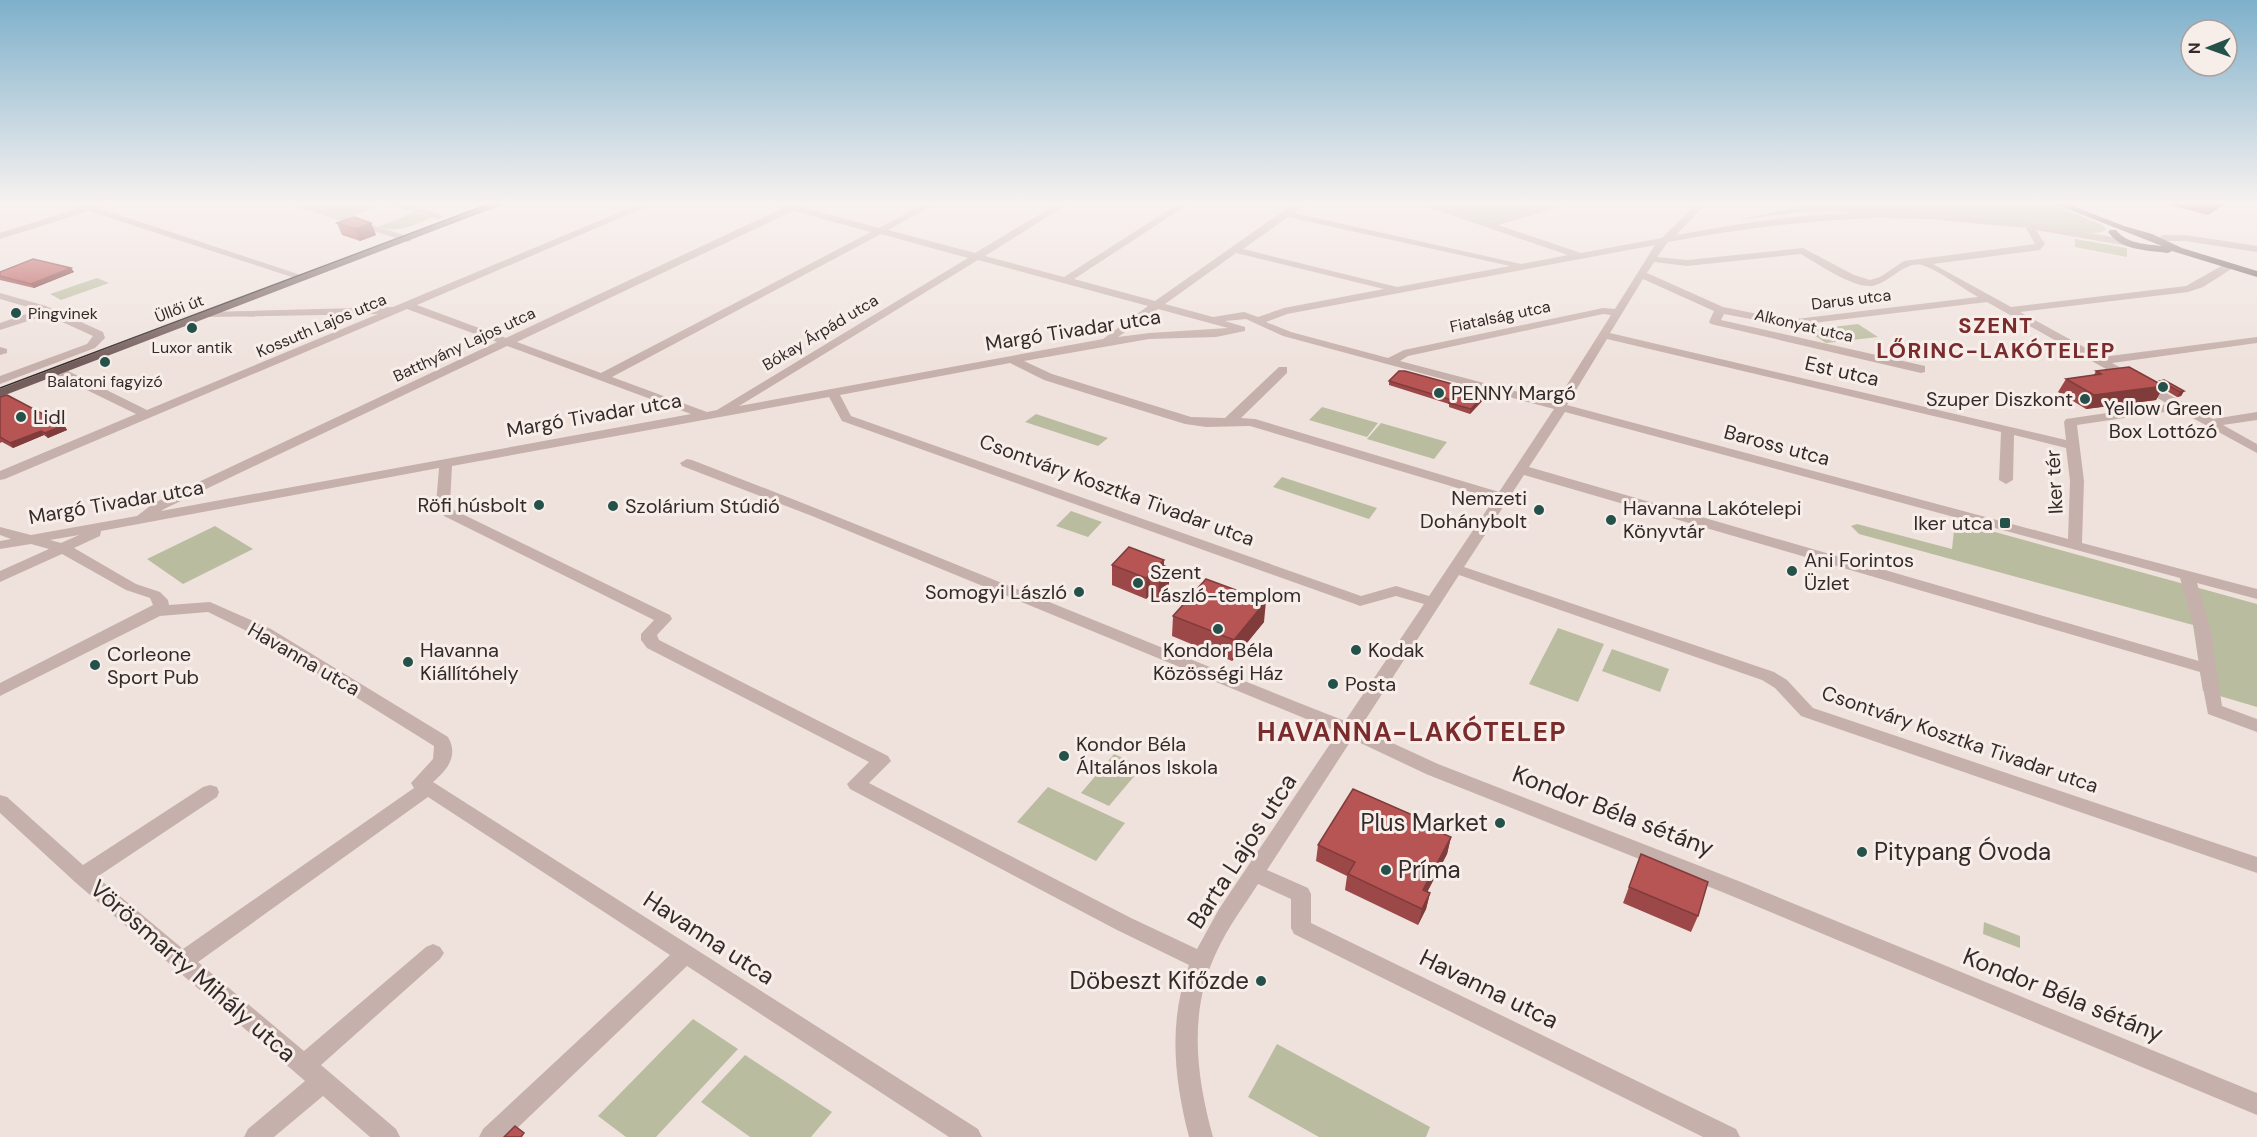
<svg xmlns="http://www.w3.org/2000/svg" width="2257" height="1137" viewBox="0 0 2257 1137" font-family="'DM Sans',sans-serif">
<style>
.green{fill:#babc9f}
.lines{fill:none;stroke-linecap:round;stroke-linejoin:round}
.minor{fill:#c6b0ab;fill-rule:evenodd}
.major{fill:#745e5c;fill-rule:evenodd}
.tram{stroke:#342a29;stroke-width:1.5}
.wall{fill:#9d4848}
.shaded-wall{fill:#803b3b}
.building{fill:#b75454;stroke:#803b3b;stroke-width:1.5}
.poi-dot{fill:#245149;stroke:#f7ede9;stroke-width:2}
.labels{text-anchor:middle;stroke-width:6;stroke-linejoin:round;paint-order:stroke}
.far-street-label{font-size:16px;fill:#342a29;stroke:#f7ede9}
.far-poi-label{font-size:16px;fill:#342a29;stroke:#f7ede9}
.street-label{font-size:20px;fill:#342a29;stroke:#f7ede9}
.poi-label{font-size:20px;fill:#342a29;stroke:#f7ede9;text-anchor:start}
.far-district-label{font-size:22px;font-weight:bold;letter-spacing:1.5px;fill:#7a2c2d;stroke:#f7ede9}
.near-street-label{font-size:24px;fill:#342a29;stroke:#f7ede9}
.near-poi-label{font-size:24px;fill:#342a29;stroke:#f7ede9;text-anchor:end}
.district-label{font-size:26px;font-weight:bold;letter-spacing:1.5px;fill:#7a2c2d;stroke:#f7ede9}
</style>
<rect width="100%" height="100%" fill="#efe2dd"/>
<path class="green" d="M296,202H377L340,215Z
M1424,202H1565L1483,223Z
M1821,202H2046L2100,224L2107,229C2096,238 2067,229 2053,227C1980,217 1905,218 1831,211L1800,212L1738,220Z
M415,212L432,217C414,226 397,233 377,227Z
M2075,239L2127,248V257L2075,247Z
M97,278L109,283L61,300L50,294Z
M1858,324L1878,337L1826,343L1806,330Z
M1322,407L1378,423L1367,437L1309,420Z
M1036,414L1108,438L1098,446L1025,422Z
M1381,423L1447,442L1434,459L1367,439Z
M1282,477L1377,508L1369,519L1273,487Z
M1071,511L1102,522L1088,537L1056,526Z
M1955,521L2257,604V707L2203,691L2193,625L1859,534L1851,526L1857,524L1952,549Z
M215,526L253,549L183,584L147,559Z
M1558,628L1604,644L1578,702L1529,684Z
M1612,649L1669,669L1660,692L1602,671Z
M1114,754L1142,767L1109,806L1081,793Z
M1048,787L1125,823L1096,861L1017,822Z
M1984,922L2020,936V948L1983,934Z
M693,1019L738,1049L656,1137H626L598,1116Z
M1277,1044L1430,1127L1426,1137H1319L1248,1097Z
M745,1055L832,1112L811,1137H750L701,1102Z"/>
<g class="lines">
<path class="minor" d="M67,202L89,205L111,202L98,208L310,278L301,280L89,211L0,239V233L79,208Z
M282,202H297L339,215L372,202H402L444,216L439,219L386,203L348,218L411,237V241L408,242Z
M644,202H657L417,305L506,338L783,208L767,202L791,205L808,202L801,207L879,228L927,202H939L888,230L975,253L1060,202H1071L985,256L1064,277L1181,202H1192L1074,279L1155,301L1296,202H1307L1294,213L1521,264L1568,255L1413,202H1427L1488,222L1561,202H1577L1498,225L1581,253L1662,238L1698,202H1708L1676,235C1727,226 1777,217 1829,214C1930,208 2029,221 2128,240L2133,243L2128,246L2036,230L2045,244L2040,250L1933,264L2011,307L2186,286L2225,264H2233V268L2203,287L2188,292L2020,312L2102,357L2257,337V343L2112,363L2213,419L2257,412V420L2223,425L2257,444V453L2178,410L2077,425L2084,481L2082,543L2257,589V599L2197,583L2211,631L2222,706L2257,719V732L2208,714L2200,672L1524,475L1464,567L1774,672L1787,680L1813,708L2257,857V873L1801,716L1775,688L1762,680L1459,575L1360,728L1438,764L1741,882L2257,1093V1115L1727,894L1426,774L1352,739L1267,870L1308,888L1311,894V923L1736,1129L1740,1137H1703L1294,934L1291,928V899L1258,884C1244,906 1228,927 1217,951C1188,1011 1196,1075 1213,1137H1189C1174,1079 1168,1022 1189,965L1117,930L850,789L847,784L869,762L647,648L641,640V634L654,620L444,516L436,504L439,468L101,531L100,536L74,548L136,584L160,592L168,600L169,605L210,602L271,629L448,737C459,756 447,770 433,782L978,1129L982,1137H949L687,966L508,1137H479L483,1129L670,955L428,797L198,962L304,1051L426,947L433,944L440,947L444,953L440,959L321,1065L396,1129L400,1137H370L323,1096L274,1137H244L248,1129L305,1081L75,882L0,813V795L7,797L83,865L203,787L210,785L217,787L219,792L217,797L97,877L183,949L414,788L411,783L433,759L434,746L259,637L208,612L160,616L0,696V683L153,605L150,598L126,590L62,554L0,582V571L49,549L31,544L0,549V541L11,539L0,535V527L31,535L137,516L154,503L497,342L407,309L5,479L0,480V471L136,414L54,374V368H62L147,410L378,314L209,317L205,316V312L393,307ZM793,211L871,232L601,373L517,342ZM1288,217L1510,266L1397,287L1243,249ZM1879,218L1929,219L2026,228L2035,244L1904,261L1880,277L1870,280L1854,275L1803,248L1687,260L1657,257L1668,242C1739,229 1807,220 1879,218ZM881,234L968,258L717,410L707,412L612,377ZM1655,245L1615,309L1603,308L1404,350L1388,358L1291,332L1266,322L1287,314ZM1236,253L1384,289L1284,308L1258,317L1244,312L1213,317L1165,304ZM1801,254C1818,264 1853,288 1872,286C1890,283 1904,261 1922,265C1936,269 1964,289 1978,297L1788,320L1723,307L1647,273L1654,262L1687,266ZM978,260L1148,306L1103,339L739,406ZM1643,279L1714,311L1709,322L1711,324L1921,373L1925,372V366L1721,320L1724,314L1788,326L1987,302L2168,404L2066,419L2064,422L2066,440L1610,333ZM1158,309L1228,328L1149,333L1118,337ZM1603,314L1611,315L1556,402L1400,361L1408,356ZM1246,319L1283,336L1554,409L1499,492L1255,419L1241,418L1287,373V367H1279L1225,418L1191,417L1052,374L1024,361L1149,339L1216,337L1245,331V327L1225,321ZM1607,339L2001,432L1999,480L2006,484L2013,480L2014,435L2066,448L2070,481L2068,539L1567,405ZM507,346L691,414L161,511L164,509ZM1010,363L1044,380L1185,424L1206,427L1250,426L1494,499L1429,596L1396,586L1361,596L851,416L840,395ZM829,397L842,421L1355,604L1360,606L1396,596L1424,604L1345,721C1127,635 911,544 692,460L687,459L680,463L682,466L812,516L1338,732L1219,909L1197,949L1131,918L869,783L891,761L888,756L659,640L657,635L672,619L670,615L454,510L450,504L452,466ZM1565,412L2180,578L2195,631L2199,661L1529,467ZM79,535L61,543L50,540Z
M2163,235H2185L2257,246V252L2185,241H2166L2162,244H2156V240Z
M0,293L46,306L103,332L105,338L95,348L0,384V376L87,344L93,336L47,315L0,330V323L38,310L0,299Z
M0,347L7,349V353L0,355Z"/>
<path class="major" d="M495,202H509L0,397V389Z
M2050,202H2063L2124,226L2152,234L2182,248L2257,271V277L2172,251L2168,253C2147,250 2122,251 2108,232L2110,230H2116C2127,244 2146,244 2162,246Z"/>
<path class="tram" d="M0,388L494,202"/>
</g>
<path class="wall" d="M2171,202H2225L2223,205L2208,215L2173,206L2175,203Z
M337,223H371L376,235L360,241L342,235Z
M71,268L74,272L34,288L0,280V272Z
M2096,371L2159,383L2160,381L2184,391L2181,396L2177,397L2162,388L2156,400L2086,409L2058,392L2066,379L2094,375Z
M1389,381L1485,398L1470,414L1449,407V404L1389,385Z
M0,397L64,425L67,430L48,438L44,435L13,448L2,442L0,443Z
M1164,560V566L1169,568V588L1158,598L1150,595L1146,599L1112,585V565Z
M1173,616L1264,622L1232,661L1172,636Z
M1438,832L1451,837L1447,854L1427,892L1430,893L1426,909L1418,925L1345,890L1347,876L1316,861L1318,845Z
M1641,854L1698,916L1691,932L1623,903Z"/>
<path class="shaded-wall" d="M2216,202H2225L2223,205L2208,215Z
M371,223L376,235L360,241L355,229Z
M71,268L74,272L34,288L31,284Z
M2164,386L2156,400L2086,409L2094,395Z
M2184,391L2181,396L2177,397L2180,392Z
M1485,393V398L1470,414L1471,409Z
M64,425L67,430L48,438L45,433Z
M41,431L44,435L13,448L10,443Z
M1164,560V573L1169,568V588L1158,598L1160,564Z
M1150,575V595L1146,599V578Z
M1266,601L1264,622L1232,661L1234,640Z
M1451,837L1447,854L1420,906L1423,890Z
M1430,893L1426,909L1418,925L1422,909Z"/>
<path class="building" d="M354,217L371,223L355,229L337,223Z
M33,259L71,268L31,284L0,276V272Z
M2129,367L2164,386L2094,395L2066,379L2101,374L2096,371Z
M1399,371H1405L1485,393L1471,409L1449,403L1452,400L1389,381Z
M2164,380L2184,391L2180,392L2160,381Z
M7,395L64,425L45,433L41,431L10,443L0,437V397Z
M1129,547L1164,560L1160,564L1169,568L1159,578L1150,575L1146,578L1112,565Z
M1206,579L1266,601L1234,640L1173,616Z
M1353,789L1440,827L1437,831L1451,837L1423,890L1430,893L1422,909L1348,874L1355,862L1318,845Z
M1641,854L1708,882L1698,916L1629,887Z
M515,1126L524,1133L521,1137H504Z"/>
<linearGradient id="sky" x2="0" y2="1"><stop stop-color="#7eb0cb"/><stop offset="0.56" stop-color="#f8f2f0"/><stop offset="1" stop-color="#f8f2f0" stop-opacity="0"/></linearGradient>
<rect width="2257" height="362" fill="url(#sky)"/>
<g class="poi-dot">
<circle cx="16" cy="313" r="6"/>
<circle cx="192" cy="328" r="6"/>
<circle cx="105" cy="362" r="6"/>
<circle cx="2163" cy="387" r="6"/>
<circle cx="1439" cy="393" r="6"/>
<circle cx="2085" cy="399" r="6"/>
<circle cx="21" cy="417" r="6"/>
<circle cx="539" cy="505" r="6"/>
<circle cx="613" cy="506" r="6"/>
<circle cx="1539" cy="510" r="6"/>
<circle cx="1611" cy="520" r="6"/>
<rect x="1999" y="517" width="12" height="12" rx="3"/>
<circle cx="1792" cy="571" r="6"/>
<circle cx="1138" cy="583" r="6"/>
<circle cx="1079" cy="592" r="6"/>
<circle cx="1218" cy="629" r="6"/>
<circle cx="1356" cy="650" r="6"/>
<circle cx="408" cy="662" r="6"/>
<circle cx="95" cy="665" r="6"/>
<circle cx="1333" cy="684" r="6"/>
<circle cx="1064" cy="756" r="6"/>
<circle cx="1500" cy="823" r="6"/>
<circle cx="1862" cy="852" r="6"/>
<circle cx="1386" cy="870" r="6"/>
<circle cx="1261" cy="981" r="6"/>
</g>
<g class="labels">
<g class="far-street-label">
<text transform="translate(1851 299) rotate(-7)" y="6">Darus utca</text>
<text transform="translate(179 308) rotate(-21)" y="6">Üllői út</text>
<text transform="translate(1500 316) rotate(-12)" y="6">Fiatalság utca</text>
<text transform="translate(321 325) rotate(-23)" y="6">Kossuth Lajos utca</text>
<text transform="translate(1804 325) rotate(13)" y="6">Alkonyat utca</text>
<text transform="translate(820 332) rotate(-31)" y="6">Bókay Árpád utca</text>
<text transform="translate(464 344) rotate(-25)" y="6">Batthyány Lajos utca</text>
</g>
<g class="far-poi-label">
<text x="28" y="319" text-anchor="start">Pingvinek</text>
<text x="192" y="353">Luxor antik</text>
<text x="105" y="387">Balatoni fagyizó</text>
</g>
<g class="street-label">
<text transform="translate(1073 330) rotate(-9)" y="7">Margó Tivadar utca</text>
<text transform="translate(1842 371) rotate(13)" y="7">Est utca</text>
<text transform="translate(594 415) rotate(-10)" y="7">Margó Tivadar utca</text>
<text transform="translate(1777 445) rotate(15)" y="7">Baross utca</text>
<text transform="translate(2054 482) rotate(-93)" y="7">Iker tér</text>
<text transform="translate(1117 490) rotate(20)" y="7">Csontváry Kosztka Tivadar utca</text>
<text transform="translate(116 502) rotate(-10)" y="7">Margó Tivadar utca</text>
<text transform="translate(304 659) rotate(30)" y="7">Havanna utca</text>
<text transform="translate(1960 739) rotate(19)" y="7">Csontváry Kosztka Tivadar utca</text>
</g>
<g class="poi-label">
<text x="1451" y="400">PENNY Margó</text>
<text x="2073" y="406" text-anchor="end">Szuper Diszkont</text>
<text x="2163" y="415" text-anchor="middle">Yellow Green<tspan x="2163" dy="23">Box Lottózó</tspan></text>
<text x="33" y="424">Lidl</text>
<text x="1527" y="505" text-anchor="end">Nemzeti<tspan x="1527" dy="23">Dohánybolt</tspan></text>
<text x="527" y="512" text-anchor="end">Röfi húsbolt</text>
<text x="625" y="513">Szolárium Stúdió</text>
<text x="1623" y="515">Havanna Lakótelepi<tspan x="1623" dy="23">Könyvtár</tspan></text>
<text x="1993" y="530" text-anchor="end">Iker utca</text>
<text x="1804" y="567">Ani Forintos<tspan x="1804" dy="23">Üzlet</tspan></text>
<text x="1150" y="579">Szent<tspan x="1150" dy="23">László-templom</tspan></text>
<text x="1067" y="599" text-anchor="end">Somogyi László</text>
<text x="420" y="657">Havanna<tspan x="420" dy="23">Kiállítóhely</tspan></text>
<text x="1218" y="657" text-anchor="middle">Kondor Béla<tspan x="1218" dy="23">Közösségi Ház</tspan></text>
<text x="1368" y="657">Kodak</text>
<text x="107" y="661">Corleone<tspan x="107" dy="23">Sport Pub</tspan></text>
<text x="1345" y="691">Posta</text>
<text x="1076" y="751">Kondor Béla<tspan x="1076" dy="23">Általános Iskola</tspan></text>
</g>
<g class="far-district-label">
<text x="1996" y="333">SZENT<tspan x="1996" dy="25">LŐRINC-LAKÓTELEP</tspan></text>
</g>
<g class="near-street-label">
<text transform="translate(1613 811) rotate(21)" y="8">Kondor Béla sétány</text>
<text transform="translate(1242 851) rotate(-57)" y="8">Barta Lajos utca</text>
<text transform="translate(709 938) rotate(33)" y="8">Havanna utca</text>
<text transform="translate(193 971) rotate(41)" y="8">Vörösmarty Mihály utca</text>
<text transform="translate(1489 989) rotate(26)" y="8">Havanna utca</text>
<text transform="translate(2063 995) rotate(22)" y="8">Kondor Béla sétány</text>
</g>
<g class="near-poi-label">
<text x="1488" y="831">Plus Market</text>
<text x="1874" y="860" text-anchor="start">Pitypang Óvoda</text>
<text x="1398" y="878" text-anchor="start">Príma</text>
<text x="1249" y="989">Döbeszt Kifőzde</text>
</g>
<g class="district-label">
<text x="1412" y="741">HAVANNA-LAKÓTELEP</text>
</g>
</g>
<g transform="translate(2209 48) rotate(269)"><circle r="28" fill="#f7ede9" stroke="#a99f9c" stroke-width="1.5"/>
<path d="M0-4.5L10 22L0 15L-10 22Z" fill="#245149"/>
<text y="-9" font-size="16" font-weight="bold" text-anchor="middle" fill="#342a29">N</text>
</g>
</svg>
